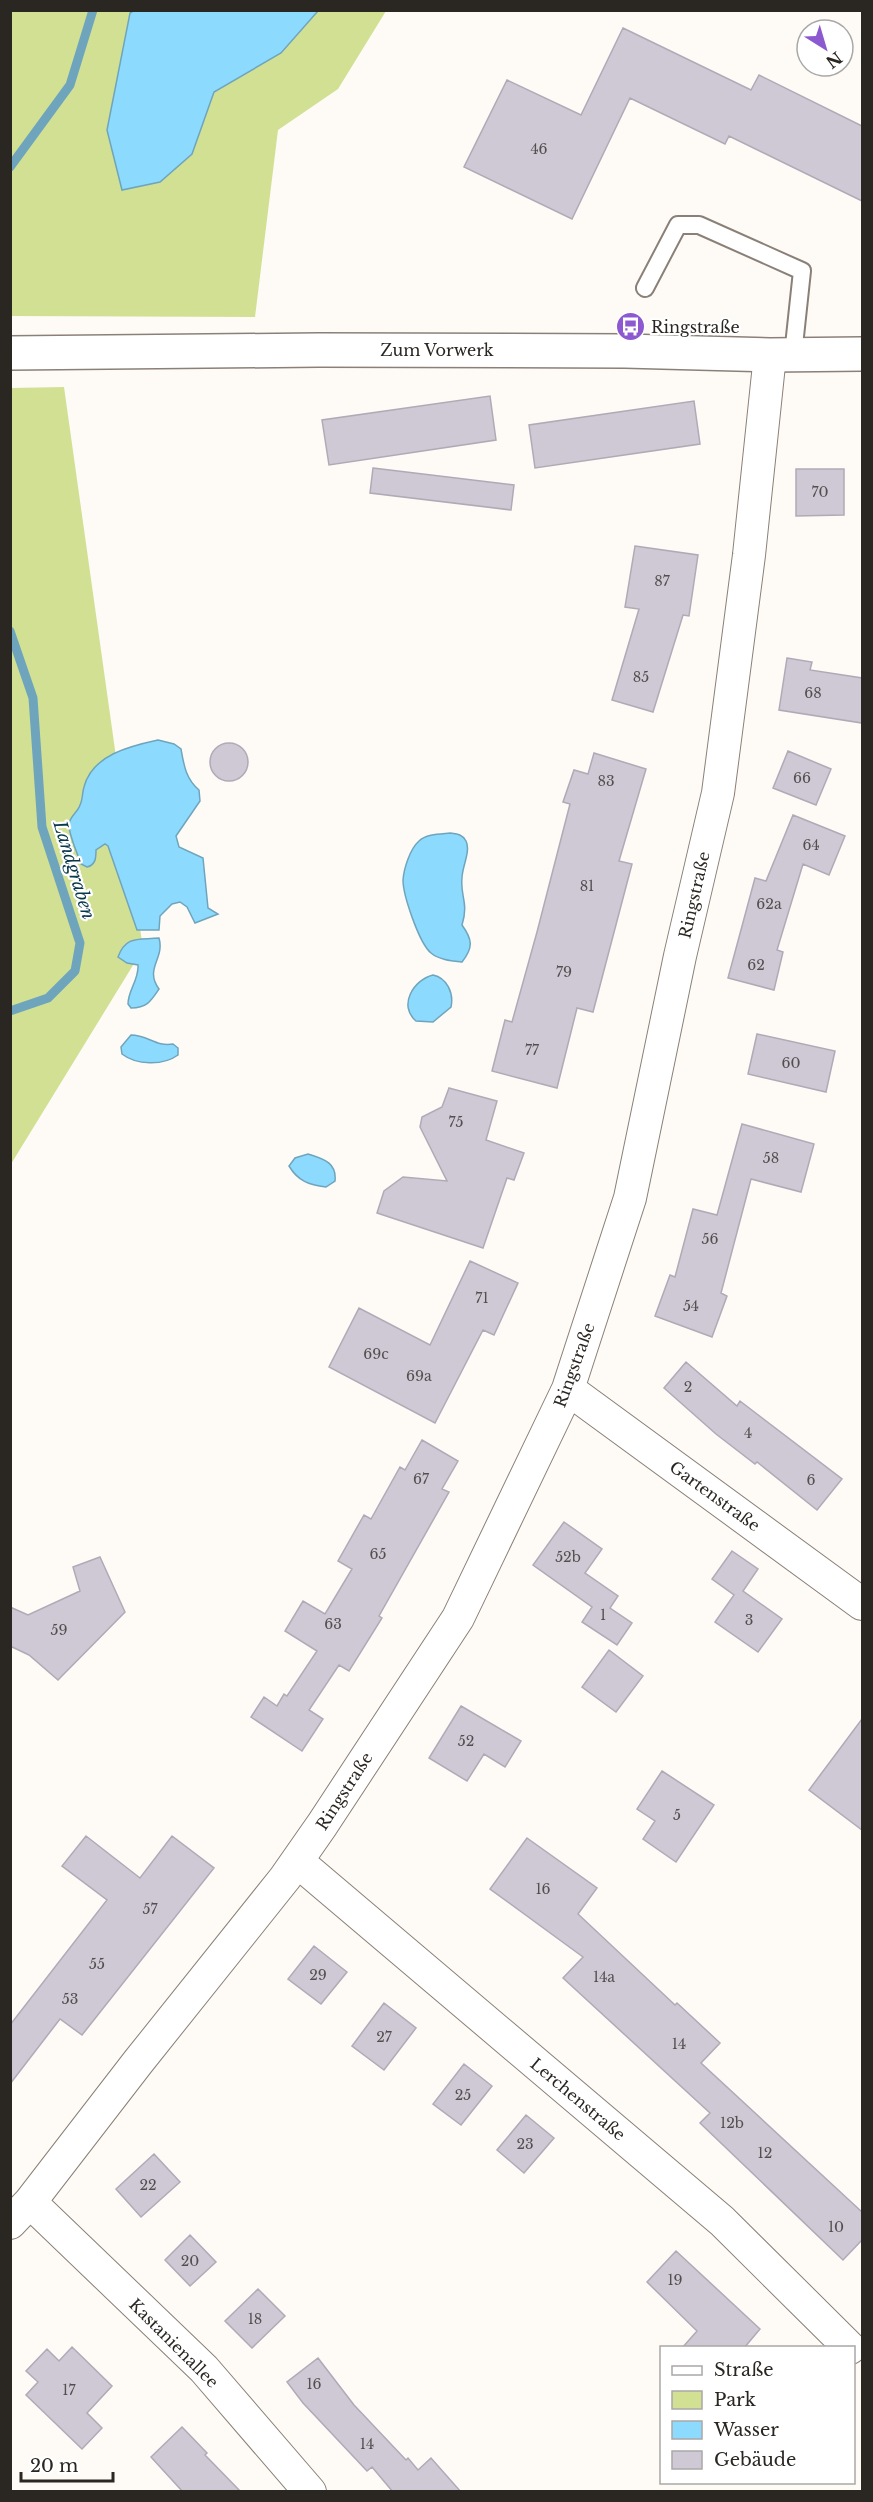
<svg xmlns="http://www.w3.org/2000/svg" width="873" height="2502" viewBox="0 0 873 2502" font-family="'Libre Baskerville',serif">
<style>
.green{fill:#d2e094}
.water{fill:#8cdbfe;stroke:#6fa5bc;stroke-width:1.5}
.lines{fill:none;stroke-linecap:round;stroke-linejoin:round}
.stream{stroke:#6fa5bc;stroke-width:9}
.building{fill:#cec9d5;stroke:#afaab6;stroke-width:1.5}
.service-casing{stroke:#8a8077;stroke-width:20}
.minor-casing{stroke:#8a8077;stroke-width:34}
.tertiary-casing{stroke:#8a8077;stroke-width:36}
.service{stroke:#fff;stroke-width:16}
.minor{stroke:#fff;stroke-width:32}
.tertiary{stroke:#fff;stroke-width:33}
.labels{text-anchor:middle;stroke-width:4.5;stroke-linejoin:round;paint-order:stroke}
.number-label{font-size:14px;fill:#534f4f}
.poi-label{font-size:16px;fill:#2a2622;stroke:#fff;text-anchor:start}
.street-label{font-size:16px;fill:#2a2622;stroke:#fff}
.water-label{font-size:18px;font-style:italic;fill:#08394a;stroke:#fff}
</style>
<rect width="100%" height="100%" fill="#fefaf6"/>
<path class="green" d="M11,11H386L338,89L278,130L255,317L11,316Z
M64,387L143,949L11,1164V388Z"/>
<path class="water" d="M135,10H318V11L281,53L214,92L192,154L160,182L122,190L107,130L130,13Z
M158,740L174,744L181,749C184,766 186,779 199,790L200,801L176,836L179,847L203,858L208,908L218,914L195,923L187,907L180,902L172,904L160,916L159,930H137L108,846L105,844L96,850C96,857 96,865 87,867L81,864C78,855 68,833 69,824C70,816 78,812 80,805C83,799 82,793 84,787C92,755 130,746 158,740Z
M450,833C457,834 462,834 466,841C471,851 462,867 462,878C460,897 469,902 462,925C472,939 474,947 462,962C453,961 439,960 431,953C419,943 403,895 403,880C404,868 410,849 419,841C426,834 440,834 450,833Z
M159,938C165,959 144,968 159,989C151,1001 147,1008 131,1008L128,1004C128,990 139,980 138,965L127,963L118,957C126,935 139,940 159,938Z
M433,975C447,978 454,993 451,1007L433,1022L416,1021C398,1006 413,980 433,975Z
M131,1035C148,1035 156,1047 173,1044L178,1048V1055C163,1066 136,1065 122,1054L121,1047Z
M308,1154C323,1159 337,1162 335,1181L326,1187C309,1185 298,1181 289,1166L295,1158Z"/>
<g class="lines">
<path class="stream" d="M10,167L70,85L93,10
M10,631L33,698L42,827L80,943L75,971L48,998L10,1011"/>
</g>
<path class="building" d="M623,28L751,90L759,75L862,126V201L729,136L725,144L630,98L572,219L464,167L507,80L581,115Z
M490,396L496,440L329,465L322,420Z
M694,401L700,444L535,468L529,425Z
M373,468L514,485L511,510L370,493Z
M796,469H844V515L796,516Z
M635,546L698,555L689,616L683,615L653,712L612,700L639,609L625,607Z
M787,658L812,662L810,670L862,678V723L779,710Z
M210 762a19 19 0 1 1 38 0a19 19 0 1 1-38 0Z
M788,751L831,769L816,805L773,788Z
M594,753L646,769L619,861L632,864L593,1012L577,1008L557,1088L492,1071L505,1020L512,1022L537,932L570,804L563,802L574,770L588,774Z
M793,815L845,836L829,875L803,864L777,950L783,952L774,990L728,978L755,878L766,881Z
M757,1034L835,1051L826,1092L748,1074Z
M449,1088L497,1101L486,1140L524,1153L514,1180L507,1178L483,1248L377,1213L384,1191L403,1177L447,1181L420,1127L422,1117L442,1107Z
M742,1124L814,1144L801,1192L751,1179L721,1293L727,1296L712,1337L655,1316L670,1275L675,1277L693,1209L717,1215Z
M470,1261L518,1283L494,1335L483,1330L435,1423L329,1367L359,1308L430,1345Z
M686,1362L737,1406L740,1401L842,1479L817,1510L757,1462L755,1464L716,1434L664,1388Z
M422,1440L458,1461L442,1489L449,1492L379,1616L382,1618L349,1671L339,1665L309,1710L323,1719L302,1751L251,1717L264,1697L277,1706L284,1694L287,1696L317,1651L285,1631L303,1601L325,1614L352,1569L338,1561L364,1515L371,1519L400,1467L405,1470Z
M564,1522L602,1549L585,1573L618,1596L610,1608L632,1623L617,1645L582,1622L592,1607L533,1565Z
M732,1551L758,1569L743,1591L782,1619L758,1652L715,1622L734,1595L712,1579Z
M100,1557L125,1612L58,1680L29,1655L10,1646V1607L28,1615L80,1591L73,1567Z
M609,1650L643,1676L616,1712L582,1687Z
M461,1706L521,1741L505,1767L484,1754L467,1781L429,1758Z
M862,1719V1830L809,1790Z
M662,1771L714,1805L676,1862L643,1839L655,1821L637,1809Z
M86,1836L140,1878L172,1836L214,1868L82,2035L60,2019L10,2084V2025L107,1900L62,1866Z
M527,1838L597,1888L578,1914L675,2005L677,2003L720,2043L701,2063L862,2212V2240L843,2260L700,2123L710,2113L563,1978L583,1957L490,1889Z
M314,1946L347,1972L321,2004L288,1979Z
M384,2003L416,2028L384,2070L352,2046Z
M464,2064L492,2086L461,2125L433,2104Z
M526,2115L554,2138L524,2173L497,2150Z
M154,2154L180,2182L141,2217L116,2189Z
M190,2235L216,2262L190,2286L165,2260Z
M676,2251L760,2329L744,2348H682L697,2331L647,2282Z
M258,2289L285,2316L252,2348L225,2321Z
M72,2347L112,2386L87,2413L102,2428L82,2449L26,2395L38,2382L26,2371L47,2349L59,2361Z
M318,2358L354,2405L406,2460L408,2458L418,2470L431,2458L461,2492H393L372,2467L367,2471L303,2403L287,2382Z
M182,2427L207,2453L205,2455L241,2492H183L151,2457Z"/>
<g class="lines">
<defs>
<path id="service" d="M645,288L678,225H699L802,271L793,355"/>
<path id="minor" d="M568,1389L862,1604
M297,1861L722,2221L850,2348
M30,2202L204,2369L310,2492
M10,2223L30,2202L138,2062L285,1878L322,1825L458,1618L568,1389L630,1198L680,956L718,793L749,555L770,355"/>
<path id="tertiary" d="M10,353L319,350L625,351L770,355L862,354"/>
</defs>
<use href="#service" class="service-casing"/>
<use href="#minor" class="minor-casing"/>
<use href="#tertiary" class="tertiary-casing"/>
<use href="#service" class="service"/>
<use href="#minor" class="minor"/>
<use href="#tertiary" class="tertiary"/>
</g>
<defs>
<symbol id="bus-disc" viewBox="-11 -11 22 22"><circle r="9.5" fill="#8c59d1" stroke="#fff"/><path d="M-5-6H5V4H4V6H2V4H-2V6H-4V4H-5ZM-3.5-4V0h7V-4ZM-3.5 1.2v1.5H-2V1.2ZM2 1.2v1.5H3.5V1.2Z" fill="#fff"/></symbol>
</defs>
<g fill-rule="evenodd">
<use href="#bus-disc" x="614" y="310" width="33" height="33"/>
</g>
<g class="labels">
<g class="number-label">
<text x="539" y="154">46</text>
<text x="820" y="497">70</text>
<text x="662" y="586">87</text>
<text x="641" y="682">85</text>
<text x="813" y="698">68</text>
<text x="802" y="783">66</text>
<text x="606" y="786">83</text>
<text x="811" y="850">64</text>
<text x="587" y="891">81</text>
<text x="769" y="909">62a</text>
<text x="756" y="970">62</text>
<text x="564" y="977">79</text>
<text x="532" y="1055">77</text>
<text x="791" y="1068">60</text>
<text x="456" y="1127">75</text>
<text x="771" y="1163">58</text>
<text x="710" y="1244">56</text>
<text x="482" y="1303">71</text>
<text x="691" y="1311">54</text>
<text x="376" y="1359">69c</text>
<text x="419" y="1381">69a</text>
<text x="688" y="1392">2</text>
<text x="748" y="1438">4</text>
<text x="421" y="1484">67</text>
<text x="811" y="1485">6</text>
<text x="378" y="1559">65</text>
<text x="568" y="1562">52b</text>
<text x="603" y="1620">1</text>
<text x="749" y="1625">3</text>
<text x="333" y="1629">63</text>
<text x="59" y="1635">59</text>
<text x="466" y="1746">52</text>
<text x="677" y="1820">5</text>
<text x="543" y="1894">16</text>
<text x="150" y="1914">57</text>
<text x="97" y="1969">55</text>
<text x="318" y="1980">29</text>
<text x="604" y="1982">14a</text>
<text x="70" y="2004">53</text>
<text x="384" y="2042">27</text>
<text x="679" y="2049">14</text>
<text x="463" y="2100">25</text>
<text x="732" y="2128">12b</text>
<text x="525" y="2149">23</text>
<text x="765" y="2158">12</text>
<text x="148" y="2190">22</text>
<text x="836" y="2232">10</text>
<text x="190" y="2266">20</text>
<text x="675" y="2285">19</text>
<text x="255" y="2324">18</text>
<text x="314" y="2389">16</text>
<text x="69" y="2395">17</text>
<text x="367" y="2449">14</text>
</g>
<g class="poi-label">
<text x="651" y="333">Ringstraße</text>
</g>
<g class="street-label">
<text x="437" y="356">Zum Vorwerk</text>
<text transform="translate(694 895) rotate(-77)" y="6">Ringstraße</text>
<text transform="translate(574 1365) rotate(-70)" y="6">Ringstraße</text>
<text transform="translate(715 1496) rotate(36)" y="6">Gartenstraße</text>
<text transform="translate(344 1791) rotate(-57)" y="6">Ringstraße</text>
<text transform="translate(578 2099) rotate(40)" y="6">Lerchenstraße</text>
<text transform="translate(174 2343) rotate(45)" y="6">Kastanienallee</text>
</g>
<g class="water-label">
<text transform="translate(74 870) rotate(73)" y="6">Landgraben</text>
</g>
</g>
<rect width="873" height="2502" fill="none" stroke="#2a2622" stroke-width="24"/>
<rect x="660" y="2346" width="195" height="138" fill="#ffffff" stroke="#aaa8a7" stroke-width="1.5"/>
<rect x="672" y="2366" width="30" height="9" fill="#ffffff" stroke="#aaa8a7" stroke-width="1.5"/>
<text x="714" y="2376" font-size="18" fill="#2a2622">Straße</text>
<rect x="672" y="2391" width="30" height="18" fill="#d2e094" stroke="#aaa8a7" stroke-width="1.5"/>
<text x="714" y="2406" font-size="18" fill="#2a2622">Park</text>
<rect x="672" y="2421" width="30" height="18" fill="#8cdbfe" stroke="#aaa8a7" stroke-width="1.5"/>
<text x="714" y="2436" font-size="18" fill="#2a2622">Wasser</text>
<rect x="672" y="2451" width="30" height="18" fill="#cec9d5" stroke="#aaa8a7" stroke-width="1.5"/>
<text x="714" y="2466" font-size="18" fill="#2a2622">Gebäude</text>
<g transform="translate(825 48) rotate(143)"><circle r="28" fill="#ffffff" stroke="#aaa8a7" stroke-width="1.5"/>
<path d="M0-4.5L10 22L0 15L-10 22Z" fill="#8c59d1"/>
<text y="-9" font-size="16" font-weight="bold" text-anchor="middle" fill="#2a2622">N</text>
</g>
<path d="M21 2472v9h92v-9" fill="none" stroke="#2a2622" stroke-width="3"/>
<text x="30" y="2472" font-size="18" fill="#2a2622" stroke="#ffffff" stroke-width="4.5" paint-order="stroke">20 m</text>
</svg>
